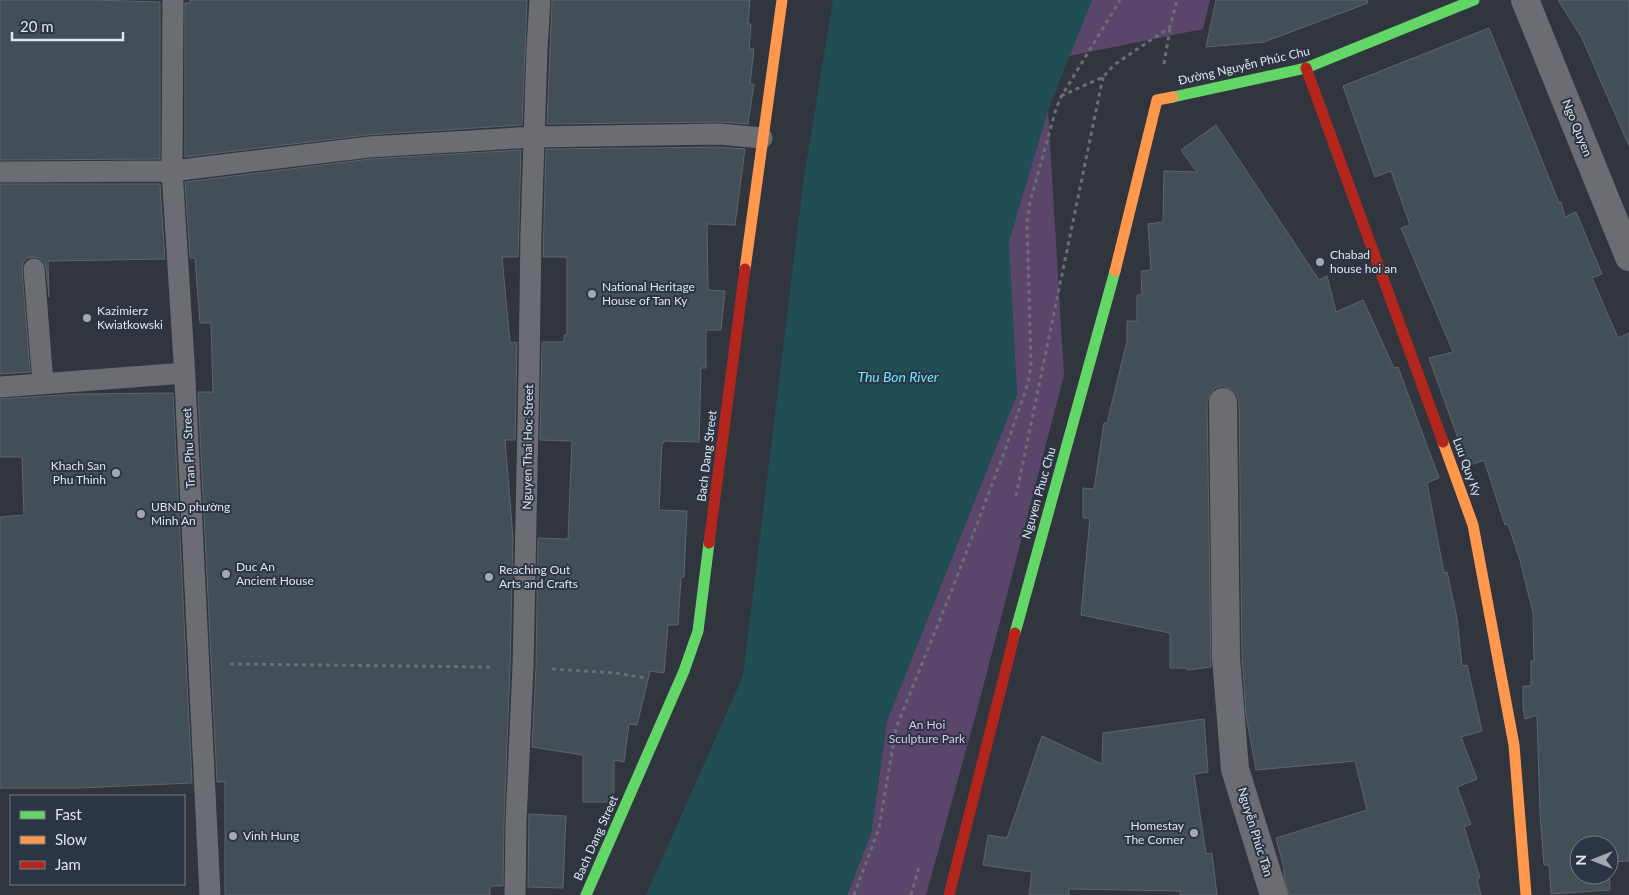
<svg xmlns="http://www.w3.org/2000/svg" width="1629" height="895" viewBox="0 0 1629 895" font-family="Lato,sans-serif">
<style>
.green{fill:#59466a}
.water{fill:#214d54}
.building{fill:#424f57;stroke:#5f646a}
.lines{fill:none;stroke-linecap:round;stroke-linejoin:round}
.path{stroke:#6c6e74;stroke-width:3;stroke-dasharray:4 4;stroke-linecap:butt}
.lane{stroke:#6c6d72;stroke-width:21}
.street{stroke:#6c6d72;stroke-width:28}
.fast{stroke:#63d668;stroke-width:11}
.slow{stroke:#ff974d;stroke-width:11}
.jam{stroke:#b3261e;stroke-width:11}
.poi-dot{fill:#a3a8b2;stroke:#2c3543;stroke-width:2}
.labels{text-anchor:middle;stroke-width:4;stroke-linejoin:round;paint-order:stroke}
.street-label{font-size:12px;fill:#e0e6f0;stroke:#2c3543}
.poi-label{font-size:12px;fill:#e0e6f0;stroke:#2c3543;text-anchor:start}
.park-label{font-size:12px;fill:#ddc4f4;stroke:#2c3543}
.water-label{font-size:14px;font-style:italic;fill:#65e9fe;stroke:#2c3543}
</style>
<rect width="100%" height="100%" fill="#31363e"/>
<path class="green" d="M1092,0H1210L1203,29L1069,56Z
M1048,110L1064,375L976,714L926,895H847L871,833L887,721L1017,394L1008,242Z"/>
<path class="water" d="M833,0H1092L1048,110L1009,242L1017,394L887,721L871,833L847,895H646L743,676L804,177Z"/>
<path class="building" d="M0,0H94L160,2V159L0,160Z
M190,0H527L522,125L367,135L185,157V3H190Z
M552,0H750L748,24H751L749,49H754L750,84H754L748,124L719,122L547,124Z
M1216,0H1367L1368,3L1264,42L1206,47Z
M1558,0H1629V146L1582,38Z
M1489,28L1559,203L1561,202L1565,217L1576,212L1602,274L1592,278L1618,338L1629,333V861L1609,862V845H1579V875H1609V866L1610,890L1551,894L1549,865H1544L1540,814L1537,715L1525,719L1523,708V686H1531V661H1534L1533,613L1520,560L1508,524L1505,525L1484,460L1468,466L1429,358L1453,352L1401,228L1410,225L1391,171L1375,177L1343,86Z
M1216,125L1319,280L1327,276L1336,312L1363,300L1394,368L1398,367L1439,478L1427,483L1444,573L1447,572L1457,618L1462,666L1467,665L1482,731L1461,737L1477,779L1457,787L1471,824L1464,827L1480,878L1477,879L1481,895H1289L1284,875V868L1276,838L1367,810L1355,761L1256,770L1246,715L1242,657L1239,402L1237,394L1231,389L1223,386L1215,388L1210,394L1207,402L1211,667L1187,670V668H1170V633L1081,615L1090,518H1083V488L1094,489L1104,423H1107L1127,341V321H1137V295H1142L1141,271L1151,270L1148,224L1163,222L1164,171L1197,172L1181,150Z
M719,147L745,149L735,225L707,224L708,290L725,291L721,330H706V368H701L699,442L664,441V443H662L659,510L687,511L684,577H681L678,625H668L664,673L650,671L637,725L629,724L624,762L614,760V792L610,802H583V755L532,747L536,667L538,538L568,539L572,441L540,440L542,342H564V335H567V257H543L546,149Z
M521,150L518,257H502L510,343L517,342L515,440H505L513,538L510,667L504,821L503,886H490V895H225V782H217L198,392H213L211,323H200L195,258H190L185,182L370,159Z
M0,184H160L165,259L48,261L49,297L46,268L44,262L39,258L33,257L27,258L23,263L22,270L30,372L0,374Z
M173,393L192,783L78,788H0V517L24,515L22,457H0V399L76,394Z
M1204,719L1208,772L1194,774L1206,854L1212,853L1217,895H1180V891L1069,889V895H1029L1032,872L983,865L988,835L1007,838L1042,736L1102,764L1103,733Z
M529,814L566,816L563,888L528,887Z"/>
<g class="lines">
<path class="path" d="M1164,64L1170,28
M1061,96L1103,77L1114,65L1170,27L1177,0
M1016,496L1103,77
M230,664L493,667
M552,669L616,673L645,678
M854,895L879,828L896,728L953,587L1004,453L1028,383L1031,365L1027,222L1030,202L1056,109L1061,97L1120,0
M911,895L919,867"/>
<path class="lane" d="M173,0L172,171L184,361L210,895
M0,172L172,171L369,147L534,137L719,134L762,138
M34,269L43,384
M0,387L185,373
M515,895L516,822L523,667L529,374L531,233L537,48L540,0"/>
<path class="street" d="M1525,0L1629,257
M1223,402L1226,658L1235,769L1274,895"/>
<path class="fast" d="M1173,97L1306,68L1474,0
M1015,633L1115,271
M586,895L684,671L698,631L709,543"/>
<path class="slow" d="M745,269L782,0
M1115,271L1157,100L1173,97
M1443,442L1473,525L1514,745L1526,895"/>
<path class="jam" d="M1306,68L1443,442
M709,543L745,269
M949,895L1015,633"/>
</g>
<g class="poi-dot">
<circle cx="1320" cy="262" r="5"/>
<circle cx="592" cy="294" r="5"/>
<circle cx="87" cy="318" r="5"/>
<circle cx="116" cy="473" r="5"/>
<circle cx="141" cy="514" r="5"/>
<circle cx="226" cy="574" r="5"/>
<circle cx="489" cy="577" r="5"/>
<circle cx="1194" cy="833" r="5"/>
<circle cx="233" cy="836" r="5"/>
</g>
<g class="labels">
<g class="street-label">
<text transform="translate(1244 66) rotate(-13)" y="4">Đường Nguyễn Phúc Chu</text>
<text transform="translate(1577 128) rotate(68)" y="4">Ngo Quyen</text>
<text transform="translate(528 447) rotate(-89)" y="4">Nguyen Thai Hoc Street</text>
<text transform="translate(189 448) rotate(-93)" y="4">Tran Phu Street</text>
<text transform="translate(707 456) rotate(-83)" y="4">Bach Dang Street</text>
<text transform="translate(1467 467) rotate(70)" y="4">Luu Quy Ky</text>
<text transform="translate(1039 493) rotate(-74)" y="4">Nguyen Phuc Chu</text>
<text transform="translate(1255 832) rotate(73)" y="4">Nguyễn Phúc Tần</text>
<text transform="translate(596 838) rotate(-66)" y="4">Bach Dang Street</text>
</g>
<g class="poi-label">
<text x="1330" y="259">Chabad<tspan x="1330" dy="14">house hoi an</tspan></text>
<text x="602" y="291">National Heritage<tspan x="602" dy="14">House of Tan Ky</tspan></text>
<text x="97" y="315">Kazimierz<tspan x="97" dy="14">Kwiatkowski</tspan></text>
<text x="106" y="470" text-anchor="end">Khach San<tspan x="106" dy="14">Phu Thinh</tspan></text>
<text x="151" y="511">UBND phường<tspan x="151" dy="14">Minh An</tspan></text>
<text x="236" y="571">Duc An<tspan x="236" dy="14">Ancient House</tspan></text>
<text x="499" y="574">Reaching Out<tspan x="499" dy="14">Arts and Crafts</tspan></text>
<text x="1184" y="830" text-anchor="end">Homestay<tspan x="1184" dy="14">The Corner</tspan></text>
<text x="243" y="840">Vinh Hung</text>
</g>
<g class="park-label">
<text x="927" y="729">An Hoi<tspan x="927" dy="14">Sculpture Park</tspan></text>
</g>
<g class="water-label">
<text x="898" y="382">Thu Bon River</text>
</g>
</g>
<rect x="10" y="795" width="175" height="90" fill="#2c3543" stroke="#747c88"/>
<rect x="20" y="811" width="25" height="8" fill="#63d668" stroke="#747c88"/>
<text x="55" y="820" font-size="15" fill="#e0e6f0">Fast</text>
<rect x="20" y="836" width="25" height="8" fill="#ff974d" stroke="#747c88"/>
<text x="55" y="845" font-size="15" fill="#e0e6f0">Slow</text>
<rect x="20" y="861" width="25" height="8" fill="#b3261e" stroke="#747c88"/>
<text x="55" y="870" font-size="15" fill="#e0e6f0">Jam</text>
<g transform="translate(1594 860) rotate(270)"><circle r="24" fill="#2c3543" stroke="#747c88"/>
<path d="M0-4L9 19L0 12L-9 19Z" fill="#a3a8b2"/>
<text y="-8" font-size="14" font-weight="bold" text-anchor="middle" fill="#e0e6f0">N</text>
</g>
<path d="M12 32v8h111v-8" fill="none" stroke="#e0e6f0" stroke-width="2.5"/>
<text x="20" y="32" font-size="15" fill="#e0e6f0" stroke="#2c3543" stroke-width="4" paint-order="stroke">20 m</text>
</svg>
